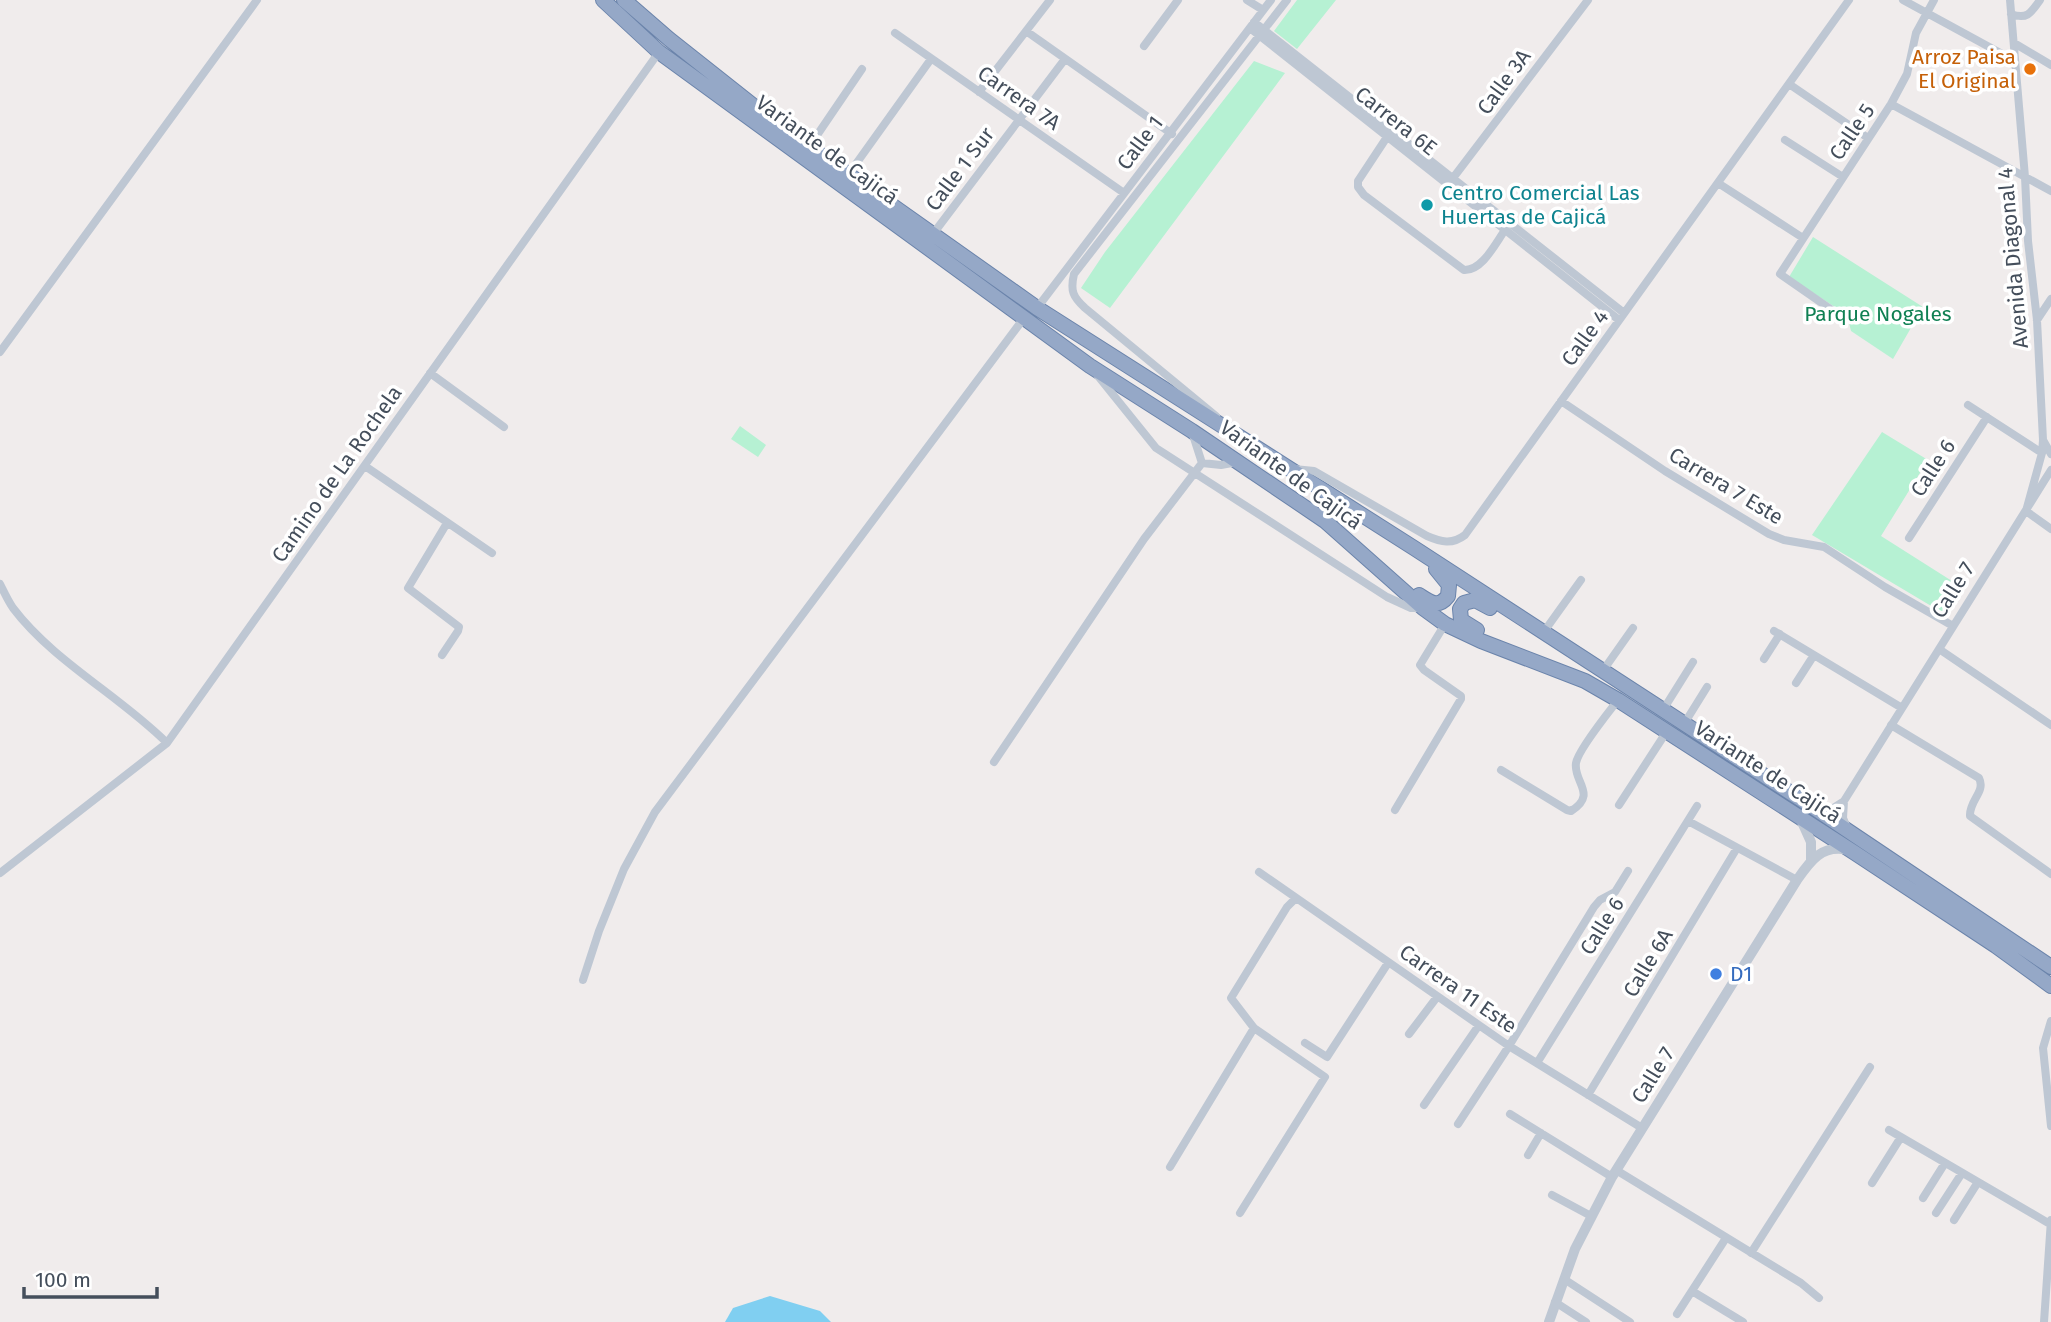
<svg xmlns="http://www.w3.org/2000/svg" width="2051" height="1322" viewBox="0 0 2051 1322" font-family="'Fira Sans',sans-serif">
<style>
.green{fill:#b6f1d3}
.water{fill:#80cff1}
.lines{fill:none;stroke-linecap:round;stroke-linejoin:round}
.trunk-casing{stroke:#6b84ab;stroke-width:16}
.minor{stroke:#bec7d3;stroke-width:8}
.tertiary{stroke:#bec7d3;stroke-width:10}
.trunk{stroke:#95a8c7;stroke-width:14}
.food-dot{fill:#e8710a;stroke:#fff;stroke-width:2.5}
.culture-dot{fill:#0f9aa8;stroke:#fff;stroke-width:2.5}
.shop-dot{fill:#3f7fe0;stroke:#fff;stroke-width:2.5}
.labels{text-anchor:middle;stroke-width:7;stroke-linejoin:round;paint-order:stroke}
.food-label{font-size:21px;fill:#c56008;stroke:#fff;text-anchor:end}
.street-label{font-size:21px;fill:#444e5b;stroke:#fff}
.culture-label{font-size:21px;fill:#0d838f;stroke:#fff;text-anchor:start}
.park-label{font-size:21px;fill:#108053;stroke:#fff}
.shop-label{font-size:21px;fill:#366cbe;stroke:#fff;text-anchor:start}
</style>
<rect width="100%" height="100%" fill="#f0ecec"/>
<path class="green" d="M1297,0H1336L1297,49L1274,31Z
M1254,61L1285,73L1110,308L1081,288L1105,252Z
M1813,237L1923,307L1893,359L1851,331L1847,315L1789,277Z
M740,426L766,445L758,457L731,439Z
M1882,432L1928,460L1881,536L1963,588L1948,616L1812,535Z"/>
<path class="water" d="M770,1296L820,1311L831,1322H725L733,1308Z"/>
<g class="lines">
<defs>
<path id="trunk" d="M603,0L659,52L1090,366L1192,431L1325,521L1423,608L1445,624L1481,641L1585,681L1618,700L1855,853L1996,946L2051,986
M624,0L669,39L770,119L1037,308L1414,548L1814,808L2051,967
M1419,595C1430,602 1438,609 1448,596L1449,585L1436,569
M1477,630L1461,620L1460,609L1464,603L1475,600L1490,608"/>
</defs>
<use href="#trunk" class="trunk-casing"/>
<path class="minor" d="M1247,0L1263,10
M1903,0L2015,61
M2010,0L2025,177L2028,241L2037,320L2043,440L2042,453L2026,511L2051,529
M2011,14C2027,20 2031,13 2040,0
M1254,22L1624,313
M1250,28L1619,320
M1026,31L1172,134
M895,33L1124,193
M2014,43L2051,65
M1144,46L1178,0
M1789,84L1868,138
M979,92L1050,0
M1891,104L2051,191
M1387,137L1358,181V187L1364,195L1464,270C1482,271 1495,244 1505,230
M1785,140L1843,177
M809,147L862,69
M848,175L931,59
M1450,182L1588,0
M1718,183L1803,238
M933,234L1065,59
M1037,308L1271,0
M1839,315L1780,274L1891,104L1907,74L1916,33L1934,0
M2037,320L2051,299
M0,352L257,0
M430,373L504,427
M1098,376L1156,448L1387,597L1411,608H1421
M1561,401L1665,471L1769,534L1784,540L1824,547L1885,587L1953,626
M1968,405L2042,453
M1216,416L1085,308C1073,297 1070,291 1074,274L1287,0
M1192,432L1202,463
M2043,440L2051,454
M1202,463L1221,465L1237,462
M365,466L492,553
M1294,469L1314,471L1427,536C1441,542 1452,545 1465,535L1849,0
M1909,538L1987,417
M0,584C4,592 8,601 13,608C53,661 120,696 167,743
M1774,631L1902,708
M1543,633L1581,580
M1939,649L2051,725
M442,655L458,631L459,627L408,588L447,523
M1764,659L1780,634
M1602,672L1633,628
M1796,683L1814,655
M1663,710L1693,662
M1684,724L1707,687
M1891,725L1979,778C1986,792 1969,800 1970,816L2051,874
M994,762L1144,539L1202,463
M1501,770L1567,810L1571,811C1598,794 1573,782 1576,763C1578,750 1608,713 1618,700
M1844,801L1843,818L1847,828
M1619,805L1667,731
M1395,810L1461,699V696L1424,670L1420,665L1445,624
M1820,810H1830L1844,801L2051,470
M1688,821L1797,880
M1259,872L1509,1046L1642,1128
M0,873L167,743L659,52
M583,980L599,931L624,869L655,812L1024,318
M2051,1021L2043,1048L2051,1126
M1409,1034L1437,997
M1305,1043L1327,1057L1388,963
M1537,1063L1697,806
M1588,1095L1737,848
M1424,1105L1479,1025
M1510,1114L1612,1177
M1458,1124L1509,1046L1594,907L1600,900L1615,892L1628,871
M1889,1130L2050,1224
M1528,1155L1541,1133
M1170,1167L1254,1028
M1616,1170L1801,1283L1819,1298
M1872,1183L1901,1137
M1552,1195L1591,1216
M1923,1198L1945,1163
M1240,1213L1325,1077L1254,1028L1231,998L1287,907L1296,898
M1936,1213L1962,1173
M1954,1220L1978,1182
M1751,1253L1870,1067
M1564,1279L1630,1322
M1692,1291L1743,1322
M1555,1302L1586,1322
M1677,1314L1726,1238
M2044,1322L2051,1220"/>
<path class="tertiary" d="M1802,822L1811,842V860
M1549,1322L1575,1249L1612,1177L1797,880C1810,861 1822,844 1848,850"/>
<use href="#trunk" class="trunk"/>
</g>
<circle class="food-dot" cx="2030" cy="69" r="7"/>
<circle class="culture-dot" cx="1427" cy="205" r="7"/>
<circle class="shop-dot" cx="1716" cy="974" r="7"/>
<g class="labels">
<g class="food-label">
<text x="2016" y="64">Arroz Paisa<tspan x="2016" dy="24">El Original</tspan></text>
</g>
<g class="street-label">
<text transform="translate(1504 82) rotate(-54)" y="7">Calle 3A</text>
<text transform="translate(1019 98) rotate(35)" y="7">Carrera 7A</text>
<text transform="translate(1396 121) rotate(38)" y="7">Carrera 6E</text>
<text transform="translate(1852 132) rotate(-56)" y="7">Calle 5</text>
<text transform="translate(1140 143) rotate(-53)" y="7">Calle 1</text>
<text transform="translate(827 150) rotate(36)" y="7">Variante de Cajicá</text>
<text transform="translate(960 169) rotate(-53)" y="7">Calle 1 Sur</text>
<text transform="translate(2013 258) rotate(-95)" y="7">Avenida Diagonal 4</text>
<text transform="translate(1585 338) rotate(-54)" y="7">Calle 4</text>
<text transform="translate(1933 468) rotate(-57)" y="7">Calle 6</text>
<text transform="translate(337 474) rotate(-55)" y="7">Camino de La Rochela</text>
<text transform="translate(1291 475) rotate(36)" y="7">Variante de Cajicá</text>
<text transform="translate(1726 486) rotate(31)" y="7">Carrera 7 Este</text>
<text transform="translate(1953 590) rotate(-58)" y="7">Calle 7</text>
<text transform="translate(1768 772) rotate(33)" y="7">Variante de Cajicá</text>
<text transform="translate(1602 926) rotate(-58)" y="7">Calle 6</text>
<text transform="translate(1648 963) rotate(-59)" y="7">Calle 6A</text>
<text transform="translate(1458 989) rotate(35)" y="7">Carrera 11 Este</text>
<text transform="translate(1653 1075) rotate(-58)" y="7">Calle 7</text>
</g>
<g class="culture-label">
<text x="1441" y="200">Centro Comercial Las<tspan x="1441" dy="24">Huertas de Cajicá</tspan></text>
</g>
<g class="park-label">
<text x="1878" y="321">Parque Nogales</text>
</g>
<g class="shop-label">
<text x="1730" y="981">D1</text>
</g>
</g>
<path d="M24 1287v10h133v-10" fill="none" stroke="#444e5b" stroke-width="3.5"/>
<text x="35" y="1287" font-size="21" fill="#444e5b" stroke="#ffffff" stroke-width="5" paint-order="stroke">100 m</text>
</svg>
